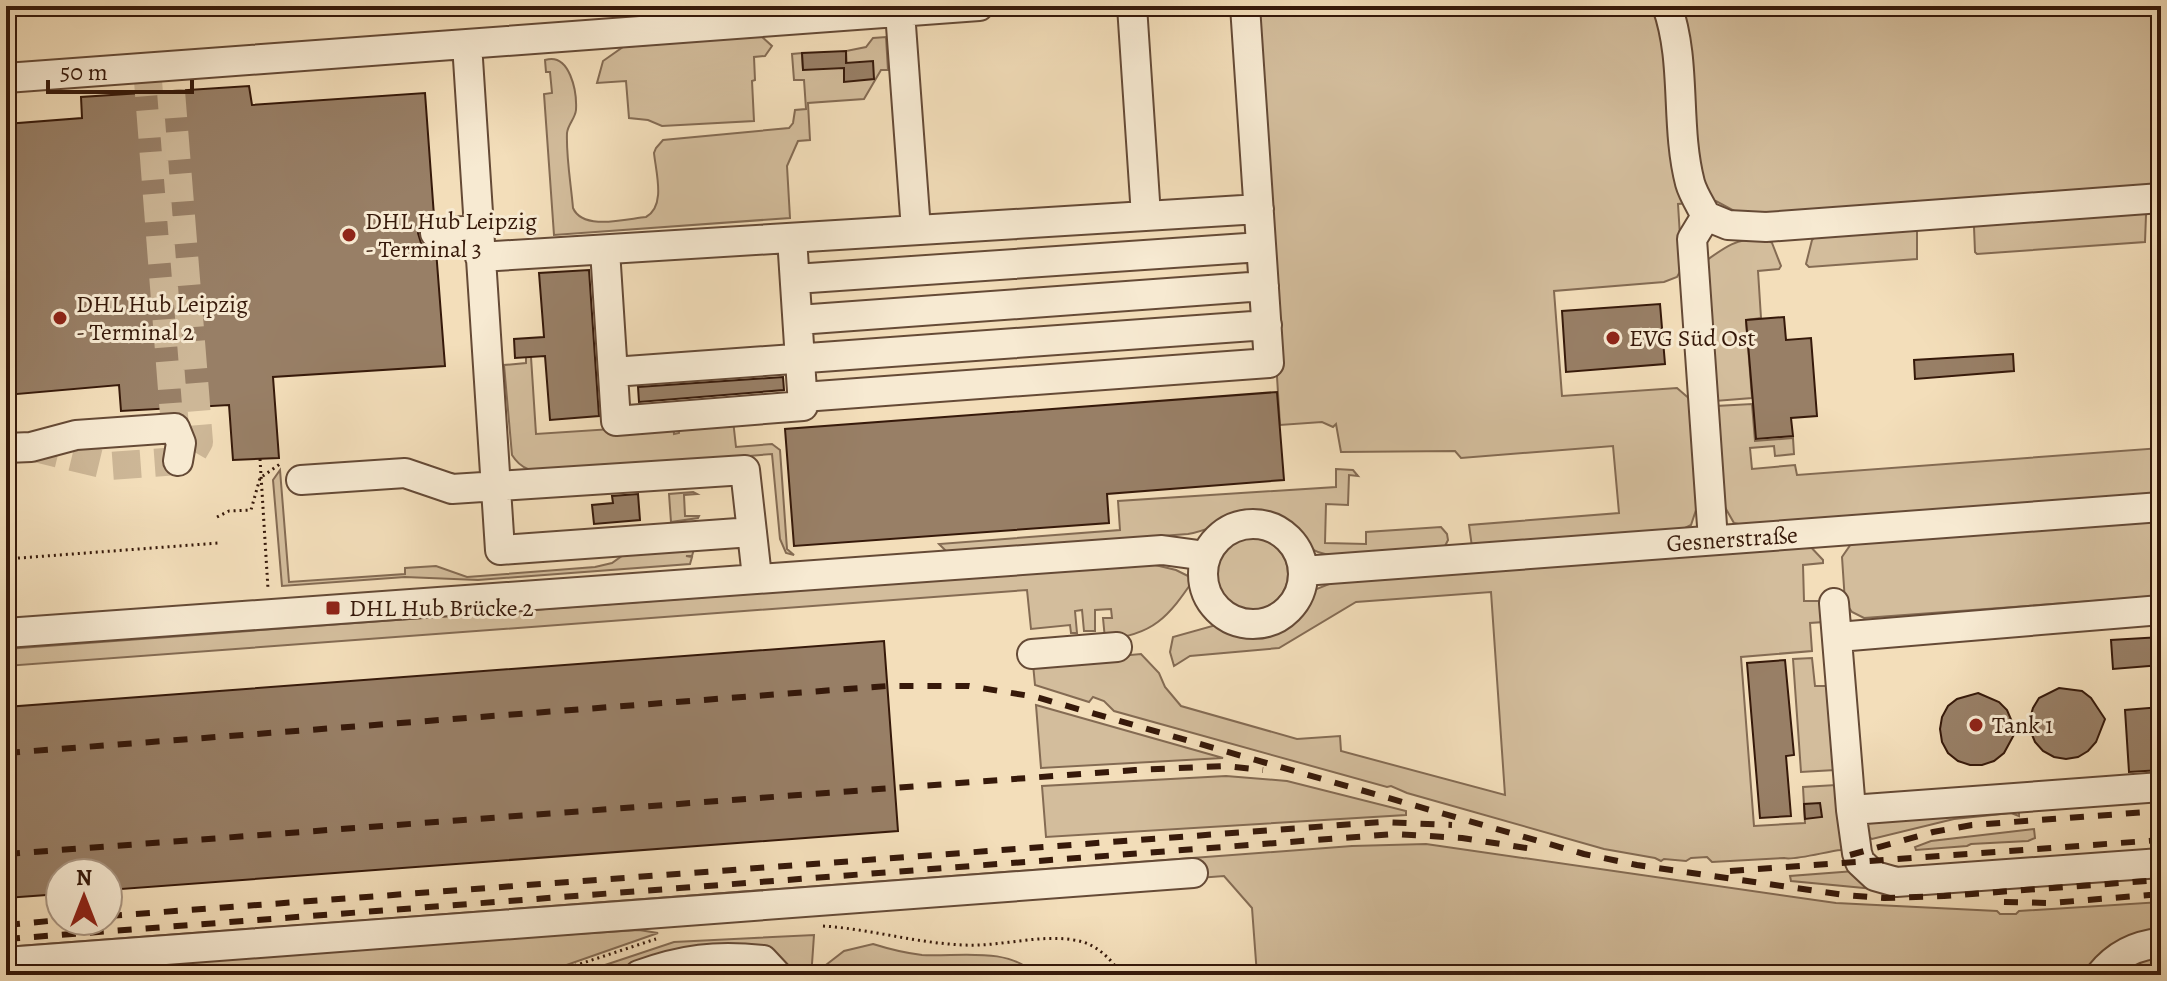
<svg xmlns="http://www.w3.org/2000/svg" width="2167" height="981" viewBox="0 0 2167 981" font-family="Alegreya,serif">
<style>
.green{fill:#d3bd9c;stroke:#846b53;stroke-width:2}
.building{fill:#987f66;stroke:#36190a;stroke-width:2}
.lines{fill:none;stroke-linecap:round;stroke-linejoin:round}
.minor-tunnel{stroke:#cdb797;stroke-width:28;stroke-dasharray:28 14;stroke-linecap:butt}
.minor-casing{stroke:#654a36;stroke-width:32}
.path{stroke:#36190a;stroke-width:3;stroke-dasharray:2 4;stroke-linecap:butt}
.minor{stroke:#f7ead2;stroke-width:28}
.rail{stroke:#36190a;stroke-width:6;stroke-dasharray:14 14;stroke-linecap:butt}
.poi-dot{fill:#8f2418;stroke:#f7ead2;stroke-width:3}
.labels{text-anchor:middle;stroke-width:6;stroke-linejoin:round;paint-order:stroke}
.poi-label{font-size:24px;fill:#36190a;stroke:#f7ead2;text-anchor:start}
.street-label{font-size:24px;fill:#36190a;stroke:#f7ead2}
</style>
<rect width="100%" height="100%" fill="#f3deba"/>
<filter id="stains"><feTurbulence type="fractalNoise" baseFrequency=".0025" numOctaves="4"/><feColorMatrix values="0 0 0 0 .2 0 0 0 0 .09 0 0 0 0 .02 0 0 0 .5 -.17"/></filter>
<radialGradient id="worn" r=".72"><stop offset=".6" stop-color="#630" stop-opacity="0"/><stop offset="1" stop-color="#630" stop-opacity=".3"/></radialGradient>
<path class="green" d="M1254,6H2161V186L1763,216L1738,213L1716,201L1678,204L1682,268L1677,277L1664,282L1554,291L1562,396L1677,388L1692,401L1699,501L1691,525L1675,533L1472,547L1469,525L1619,513L1613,446L1461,458L1455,451L1341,452L1336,424L1333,427L1322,422L1280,425Z
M761,36L772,46L765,56L754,57L755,80L752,81L754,121L662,126L648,120L629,118L626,81L597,83L603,61L623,47Z
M886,37L888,70H881L864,99L808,103L810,140L798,141L787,166L790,218L554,235L544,94L552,93L550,72H546L545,60C570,52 577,92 576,110C575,119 568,124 567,133C566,157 571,184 573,208C583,231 626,219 646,217C666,206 656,173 654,153L656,148L663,140L789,128L793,123L795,110L806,109L804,80H794L792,54L802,53L803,69L847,67L846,51L866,47L873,38Z
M2140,209L2146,215L2145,242L1977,254L1975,252L1974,227L1978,221Z
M1911,227L1917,231V259L1809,267L1806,264L1812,240L1819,233Z
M1763,238L1772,243L1781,266L1779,269L1758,271L1761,318L1746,320L1752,398L1715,401L1703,263C1726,246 1735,239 1763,238Z
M526,357H531L536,434L673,425L674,434L679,433V424L733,420L736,447L772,444L780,450L787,549L794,555L786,553L780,539L772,454L551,472C533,471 522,471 512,455L504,365L526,363Z
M1752,404L1755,441L1793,438L1794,454L1775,456L1774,446L1750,448L1752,469L1795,465L1797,475L2161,448V496L1752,527L1734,523L1722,502L1716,406Z
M1336,469L1353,470L1358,476L1349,475L1348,505L1326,504L1325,543L1366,544V532L1441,527L1447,534L1448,540L1443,550C1410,552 1347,562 1318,552C1293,543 1288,518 1254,516C1231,515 1210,531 1188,534L947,552L939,544L1120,530L1118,501L1336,487Z
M280,470L289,582L405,574V568L436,566L467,577L595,567L612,563L626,553L694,549L692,556H686L692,557L690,564L478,580L405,577L282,586L273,480Z
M693,492L697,494L684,495L685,516H699L698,518L671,522L669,494Z
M2161,518V596L1864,618L1852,612L1845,602L1842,557L1851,544Z
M1216 574a36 36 0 1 1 72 0a36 36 0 1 1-72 0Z
M1807,543L1823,560V563L1803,565L1804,601H1819L1824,604V622L1810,623L1812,651L1741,657L1754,826L1805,823L1803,787L1836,785L1844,846L1841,850C1828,851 1794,861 1784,858L1712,862L1707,857L1691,858L1686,861L1664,859L1661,861L1655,858L1604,849L1407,793L1391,786L1387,787L1114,711L1104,701L1093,697L1089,702L1035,685L1033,664L1141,654L1159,673L1165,687L1181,706L1297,739L1340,736L1341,751L1505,795L1491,592L1356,602L1279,648L1190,656L1174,666L1170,652L1173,637L1223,623L1240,630L1267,629L1292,614L1304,598L1314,590L1339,580Z
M1151,564L1176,570L1194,579C1169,616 1153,636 1105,639L1103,618H1112L1111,609L1095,610V631H1084L1082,610L1075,611L1077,633H1071L1070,625L1031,629L1027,590L6,666V649Z
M1812,658L1815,686H1829L1835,770L1801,772L1793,659Z
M1036,705L1223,758L1041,768Z
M1226,776L1287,781L1406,811V815L1046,837L1042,786Z
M2019,808V816L2011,813L1954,819L1872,839L1868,837L1861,823Z
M2034,829L2035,838L2028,841L1971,844L1967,846L1916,850L1915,847L1931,841Z
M1426,844L1836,903L1997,911L2000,914H2016L2019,911L2161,902V938L2096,975H1257L1252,908L1224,876L553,927L560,935L639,930L658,933L538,975H6V947L1352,846Z
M1855,871L1885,890L1791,881L1790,876Z
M814,935L812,964L815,975H783L668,960L625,975H575L674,942Z
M873,944C889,949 905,953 922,955C958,957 1009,946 1036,975H821L822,968L844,951Z
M2161,946V975H2106Z"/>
<path class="building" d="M846,51V63L873,61L874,79L844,82V68L803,70L802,53Z
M249,86L252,105L425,93L434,216L425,219L418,233L421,243L428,249L436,250L445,366L273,377L279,458L233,460L229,405L121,411L119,385L6,395V124L82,118L81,97Z
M589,270L599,416L550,420L545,356L515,358L514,339L544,337L539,273Z
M1660,304L1665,364L1566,372L1562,311Z
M1784,317L1786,340L1811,338L1817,416L1791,418L1793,436L1756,439L1746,320Z
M2013,354L2014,371L1915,379L1914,360Z
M783,377L784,390L639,402L638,387Z
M1277,392L1284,480L1107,494L1109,523L794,546L785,429Z
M638,494L640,520L594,524L592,505L613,503L612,496Z
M2161,637V665L2113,669L2111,640Z
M884,641L898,831L108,890V873H60V894L6,898V707Z
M1785,660L1794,755L1786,756L1791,816L1760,818L1747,663Z
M2059,688L2082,691L2091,698L2105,719L2096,742L2088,751L2078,757L2066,759L2054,757L2043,751L2035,742L2028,725L2033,708L2039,698Z
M1978,693L1999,702L2007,710L2016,731L2004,753L1994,761L1982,765H1970L1958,761L1948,753L1942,742L1940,729L1942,717L1948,706L1957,699Z
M2161,707V770L2129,772L2125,710Z
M1820,803L1822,817L1805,819L1804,804Z"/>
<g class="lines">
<path class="minor-tunnel" d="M147,68L175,428
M31,447L110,466L178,461L192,454L199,442L169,66"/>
<defs>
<path id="minor" d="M1132,6L1146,216
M1667,6C1687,62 1675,125 1690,183C1693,194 1701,206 1706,216L1728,225L1766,227L2161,198
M900,12L916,230
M467,44L500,550L752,532
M6,78L979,6
M1706,216L1692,239L1713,540
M435,233L478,230
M605,250L616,421L803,406L792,238
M480,257L1259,209
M795,279L1261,247
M798,320L1264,286
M613,372L1267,325
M803,397L1269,363L1245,6
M6,448L31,447L76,435L175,428L181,443L178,461
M301,480L405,473L452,489L745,470L757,577
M1203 574a50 50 0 1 1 100 0a50 50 0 1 1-100 0Z
M1303,571L2161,507
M1834,603L1851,810L1857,853L1860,862L1875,876L1896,882L2161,863
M6,633L1162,550L1206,556
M1838,637L2161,610
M1032,654L1117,647
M1851,810L2161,787
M6,962L1193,873
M639,975C683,959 716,955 763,960L777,975
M2100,975C2116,955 2136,945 2161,943"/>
</defs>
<use href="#minor" class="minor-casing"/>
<path class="path" d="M260,459L268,589
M217,517L229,511L251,510L260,478L280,464
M6,559L219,543
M823,926C870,929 916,943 963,945C1000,947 1038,934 1074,940C1096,943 1110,958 1122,975
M546,975L656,939"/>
<use href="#minor" class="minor"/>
<path class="rail" d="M6,753L887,686H969L1036,697L1584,854L1637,865L1844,895L1884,898L1944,896L2161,880
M6,854L1135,770L1226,766L1263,770
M1850,855L1933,832L1972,825L2161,811
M1730,871L2161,840
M2004,902L2051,903L2161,894
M108,916L1382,822L1452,825
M6,925L60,920
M6,939L1395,834L1462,838L1533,849"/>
</g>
<g class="poi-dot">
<circle cx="349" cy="235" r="8"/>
<circle cx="60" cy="318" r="8"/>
<circle cx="1613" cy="338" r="8"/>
<rect x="325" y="600" width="16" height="16" rx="4"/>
<circle cx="1976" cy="725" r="8"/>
</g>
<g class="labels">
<g class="poi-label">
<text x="365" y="229">DHL Hub Leipzig<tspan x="365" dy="28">- Terminal 3</tspan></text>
<text x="76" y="312">DHL Hub Leipzig<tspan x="76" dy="28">- Terminal 2</tspan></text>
<text x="1629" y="346">EVG Süd Ost</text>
<text x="349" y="616">DHL Hub Brücke 2</text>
<text x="1992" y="733">Tank 1</text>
</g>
<g class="street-label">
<text transform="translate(1732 539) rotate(-4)" y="8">Gesnerstraße</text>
</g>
</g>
<rect width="2167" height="981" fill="none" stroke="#f3deba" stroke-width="32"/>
<rect x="8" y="8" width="2151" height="965" fill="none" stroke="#36190a" stroke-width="4"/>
<rect x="16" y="16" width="2135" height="949" fill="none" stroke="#36190a" stroke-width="2"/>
<g transform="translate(84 897)"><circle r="38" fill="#f7ead2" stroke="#aa9682" stroke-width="2"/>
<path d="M0-6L14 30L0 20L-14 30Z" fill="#8f2418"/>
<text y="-12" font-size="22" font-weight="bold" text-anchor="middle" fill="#36190a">N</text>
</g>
<path d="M48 80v12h144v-12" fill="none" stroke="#36190a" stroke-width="4"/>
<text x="60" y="80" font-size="24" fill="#36190a" stroke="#f7ead2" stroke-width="6" paint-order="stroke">50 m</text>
<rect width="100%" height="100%" filter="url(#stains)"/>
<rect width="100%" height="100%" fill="url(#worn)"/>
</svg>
